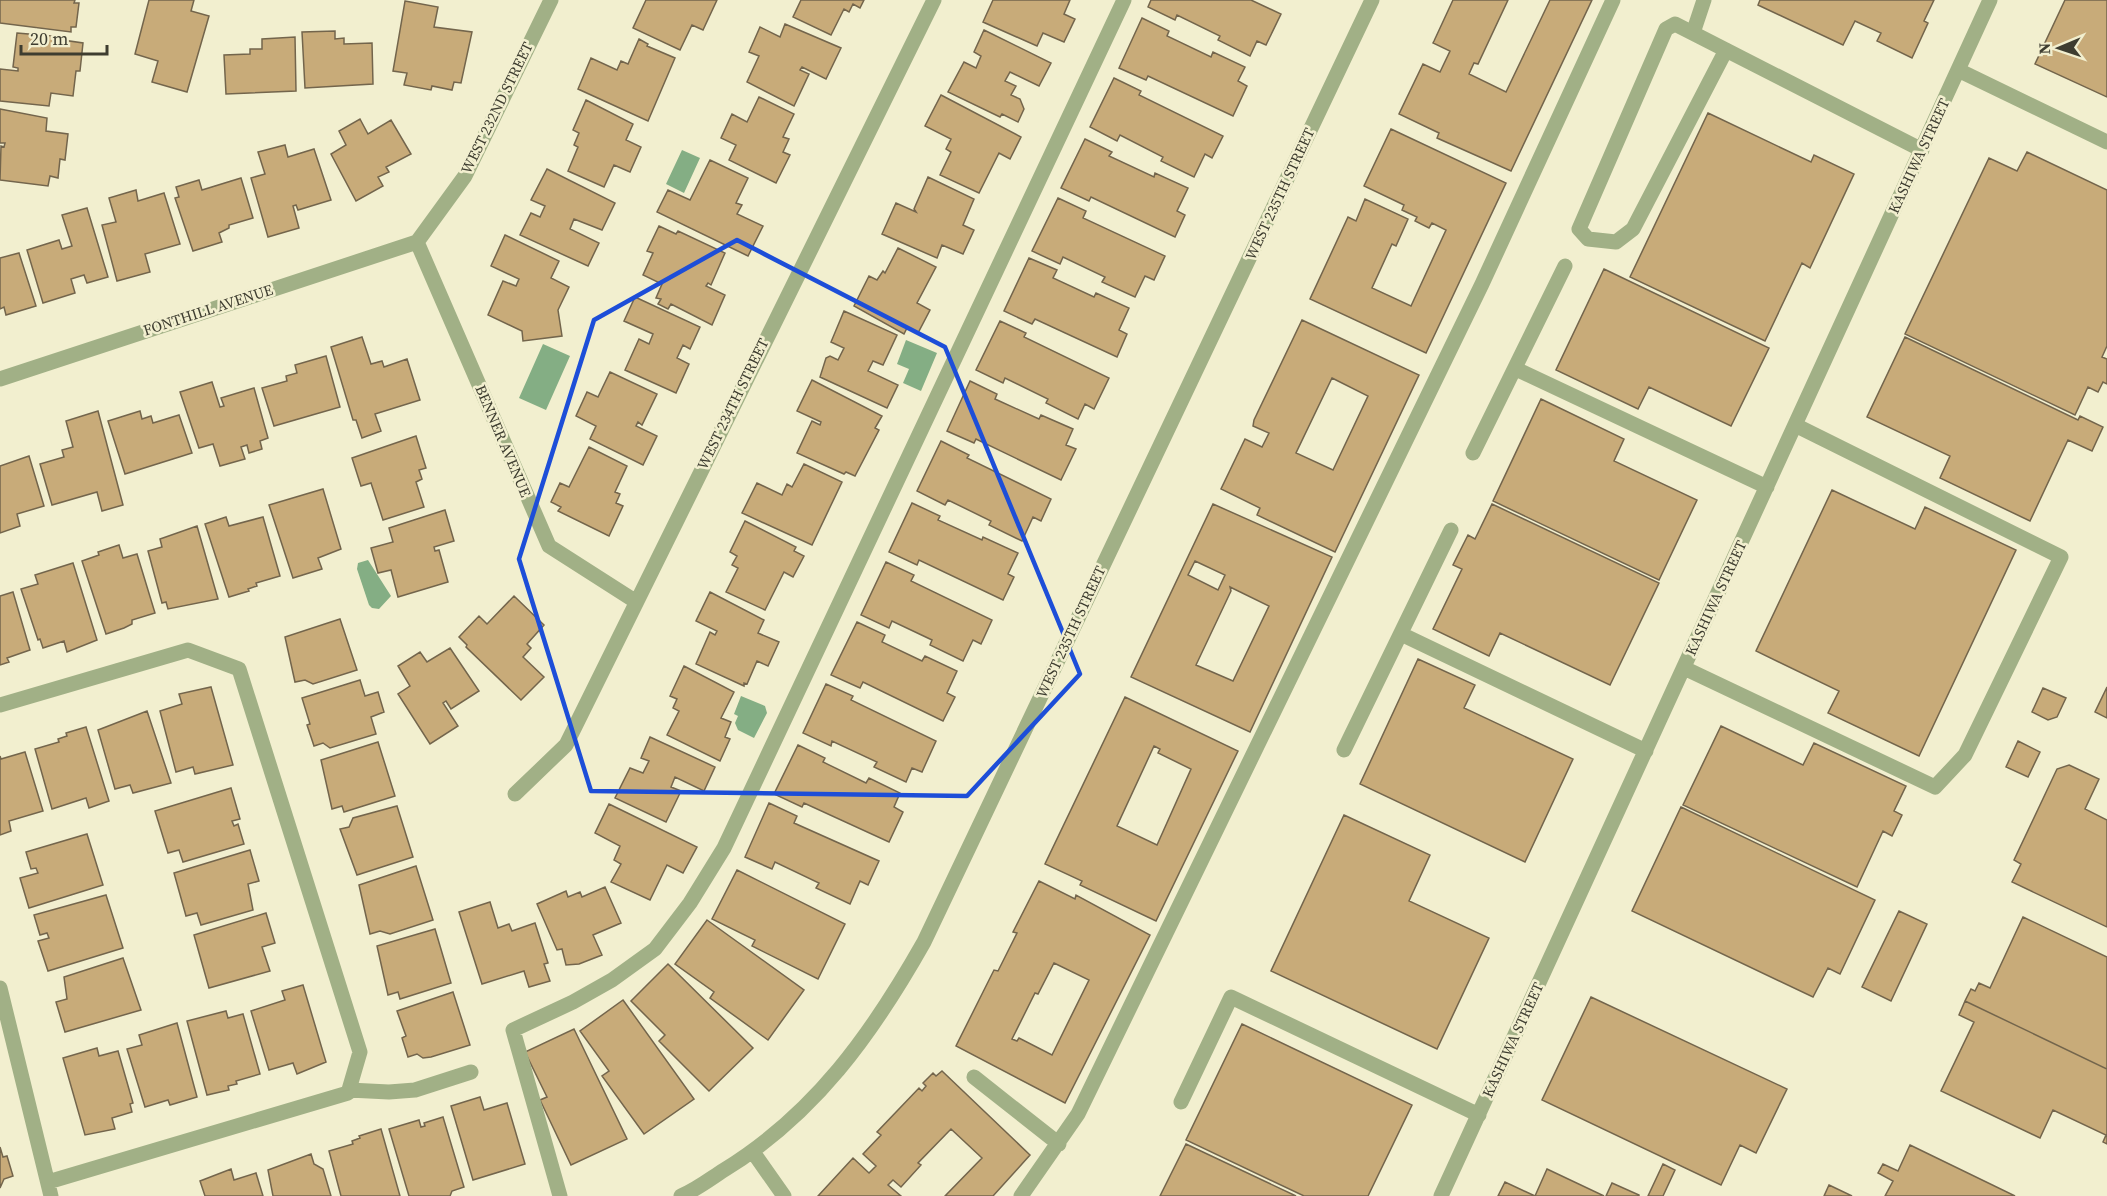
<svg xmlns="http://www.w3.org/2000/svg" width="2107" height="1196" viewBox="0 0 2107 1196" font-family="'Source Serif 4',serif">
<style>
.water{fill:#84ae84}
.building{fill:#c8ab79;stroke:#73654c;stroke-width:1.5;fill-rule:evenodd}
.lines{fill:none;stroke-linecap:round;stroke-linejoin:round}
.minor{stroke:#a1b086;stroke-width:15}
.marked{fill:none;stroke:#1d4ed8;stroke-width:4.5;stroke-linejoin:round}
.labels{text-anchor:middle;stroke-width:5;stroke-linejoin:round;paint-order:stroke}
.street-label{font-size:15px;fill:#3e3d30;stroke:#f2efcf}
</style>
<rect width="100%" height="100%" fill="#f2efcf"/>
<path class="water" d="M682,150L700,158L684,193L666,184Z
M906,340L937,353L921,391L903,383L909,369L897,364Z
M543,344L570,356L546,410L519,398Z
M368,560L391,596L379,609L372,608L369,605L357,569L358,563Z
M741,696L765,706L767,713L754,738L738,730L735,723L738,716L734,714Z"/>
<path class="building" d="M0,0H75L74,3H79L76,27H71V32L0,23Z
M149,0H194L191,11L209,16L187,92L152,82L158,61L135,54Z
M646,0H717L703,30L692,25L680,50L633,28Z
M801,0H864L860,8L853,4L849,12L844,9L831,35L793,17Z
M993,0H1070L1064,14L1075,19L1064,42L1043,33L1037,46L983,22Z
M1151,0H1251L1281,14L1266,45L1257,41L1250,56L1218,40L1220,36L1177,15L1175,20L1148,7Z
M1453,0H1508L1478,64L1474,63L1469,74L1506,92L1550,0H1592L1511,171L1437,138L1439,133L1399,114L1423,64L1440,72L1450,51L1433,43L1434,41Z
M1760,0H1934L1924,21L1928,23L1912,58L1877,41L1881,33L1855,21L1843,45L1758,5Z
M2065,0H2107V97L2035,64Z
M405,1L438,7L434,27L472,32L461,83L454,82L452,90L432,86L431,90L404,85L407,73L393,71Z
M1142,18L1169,31L1167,36L1211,57L1213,52L1245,67L1238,81L1247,86L1233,116L1148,76L1146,80L1119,68Z
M785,24L841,48L826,79L802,67L800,70L809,74L794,106L747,82L759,56L749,52L760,27L780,37Z
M984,30L1051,63L1039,86L1010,72L1005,81L1016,86L1011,95L1020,99L1024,109L1018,122L1002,114L1000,117L948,92L964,62L976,68L981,56L974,52Z
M335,31V39L344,38V44L372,43L373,84L305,88L302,32Z
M17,33L63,37V40L83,43L80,71H76L73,96L51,93L49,106L0,101V69L18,71V68L13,67Z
M295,37L296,91L226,94L224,55L250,54V49H262V39Z
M639,39L648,44L647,46L675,58L648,121L578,89L591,58L617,70L621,61L628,64Z
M1114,78L1141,91L1139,95L1223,136L1212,158L1205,154L1194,177L1161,161L1163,157L1120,135L1117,141L1090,127Z
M941,95L1021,137L1010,159L999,153L979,193L940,175L951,152L946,149L951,139L925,126Z
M759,97L794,114L783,137L789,139L783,152L790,155L776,183L729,160L736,145L721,138L732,114L747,122Z
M586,100L633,124L626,140L641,147L630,172L614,165L604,187L568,171L578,147L574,145L579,133L573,130Z
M0,109L47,118L46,131L68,134L65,160L60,159L58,178L50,176L48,186L0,180L1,146L4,147L5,143H0Z
M1708,113L1811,162L1814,155L1854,174L1810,268L1802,263L1765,341L1630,277Z
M360,119L368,134L391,120L411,154L386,167L389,172L378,177L383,186L356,201L331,154L346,145L339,131Z
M1391,129L1506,183L1426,353L1310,299L1348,217L1356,221L1365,199L1408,219L1396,246L1392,244L1372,288L1411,306L1446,230L1432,223L1429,228L1415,221L1417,217L1402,210L1404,205L1364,186Z
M1085,139L1112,152L1109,156L1154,177L1155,173L1188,188L1177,211L1185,215L1175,237L1091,197L1089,201L1061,188Z
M285,145L288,157L314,149L331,200L298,210L296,205L293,206L299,228L268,237L251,178L265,174L258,152Z
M2027,152L2107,190V346L2102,357L2107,359V384L2103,382L2098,392L2088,387L2075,415L1905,334L1989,158L2017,171Z
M710,160L748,178L736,203L742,205L737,214L763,226L748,256L657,212L668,190L690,200Z
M547,169L615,203L602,230L574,219L570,229L599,243L588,266L520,235L531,213L540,217L545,206L531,200Z
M928,177L974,199L963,225L974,230L963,254L942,245L937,258L882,234L896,203L916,212L914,209Z
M241,178L253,218L229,225V228L219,233L222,242L193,251L175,198L179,197L176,187L199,180L202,190Z
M136,190L138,201L164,193L180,244L145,254L150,272L117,281L102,225L116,222L109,198Z
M1058,198L1086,211L1083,218L1165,256L1154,280L1145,276L1135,297L1102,282L1105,277L1063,257L1060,264L1032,251Z
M87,208L108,277L87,283L84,275L71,279L75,293L43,303L27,250L59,240L62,249L72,246L62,215Z
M659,226L676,234L678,231L725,253L711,285L708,283L706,286L725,295L712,325L671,304L668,309L658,304L661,299L656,298L662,284L643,275L653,253L647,251Z
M505,235L559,261L551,278L569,287L558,310L562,336L523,341L522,331L488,315L503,281L516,286L519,279L491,266Z
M898,248L936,267L917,303L930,310L918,333L907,328L904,334L854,306L869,276L877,280L883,271L885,273Z
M19,253L36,306L6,315L4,307L0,309V258Z
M1029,258L1057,270L1053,278L1094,297L1096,293L1129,308L1119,330L1127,334L1117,357L1035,319L1032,324L1004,311Z
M1604,269L1769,348L1731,426L1649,387L1638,409L1556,370Z
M635,297L700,327L690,349L683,345L677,358L689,364L676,393L625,370L639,339L649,344L653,334L624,321Z
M844,311L897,335L883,365L873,361L868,371L898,385L887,408L820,377L826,358L830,356L838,360L844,348L831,342Z
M1302,320L1419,375L1335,552L1257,515L1260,508L1221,489L1245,439L1262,447L1269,433L1253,426L1254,420ZM1332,378L1368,396L1333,470L1296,453Z
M1000,321L1026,333L1024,337L1109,378L1094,409L1085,404L1078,419L1046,403L1048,399L1005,378L1003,383L976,370Z
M362,337L371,364L382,361L384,367L407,359L420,400L375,414L381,431L362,438L356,420H353L331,347Z
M1905,337L2078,420L2080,416L2103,427L2092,451L2068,440L2030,521L1940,478L1950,456L1867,417Z
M326,356L340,407L274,426L262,388L287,381L286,376L297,373L295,365Z
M610,372L657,394L642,425L638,422L636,426L657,436L643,465L590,439L596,426L576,416L587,392L598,397Z
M812,380L882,416L875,428L879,430L855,476L846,472L844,474L797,453L812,421L820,425L821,422L797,411Z
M970,381L997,394L995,399L1039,419L1041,415L1073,429L1066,445L1076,449L1061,480L976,439L974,443L947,431Z
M212,382L220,407L224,406L221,398L254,388L268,438L260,441L262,449L249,453L247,445L241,447L245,459L220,466L213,444L199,448L180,392Z
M1541,399L1624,439L1614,461L1697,500L1659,580L1493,501Z
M98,411L123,505L102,511L97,492L52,505L40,464L64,457L62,450L73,447L66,421Z
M140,411L142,419L151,416L153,423L179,415L192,453L125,474L108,421Z
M416,436L426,468L419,470L422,479L416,482L424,507L383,520L371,483L361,486L352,458Z
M941,441L969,455L967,458L1051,499L1041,521L1033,517L1022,541L989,525L991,521L948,500L945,505L917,491Z
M589,447L627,466L615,492L620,494L616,503L623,506L609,536L558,511L561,507L551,502L560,483L569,487Z
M29,456L44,506L17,514L20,526L0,533V466Z
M804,464L842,482L812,545L742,513L757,483L782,495L787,484L792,487Z
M323,489L341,549L318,558L322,569L293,578L269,505Z
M1832,490L1915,529L1925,507L2016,550L1919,756L1828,713L1839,691L1756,651Z
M912,503L940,516L938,520L982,540L983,537L1018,553L1008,574L1014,577L1003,600L919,560L917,565L889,552Z
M1213,504L1332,557L1250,732L1131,677ZM1195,561L1225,575L1218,590L1188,575ZM1230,587L1269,606L1233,681L1196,665L1231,591Z
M1492,504L1659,583L1610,685L1500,633L1489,656L1433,629L1462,569L1453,565L1468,535L1475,539Z
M445,510L454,541L434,547L435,551L439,550L448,582L398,597L391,570L378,573L371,548L393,542L389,528Z
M226,517L229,526L263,517L280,576L256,583L257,586L248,589L249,591L229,597L205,524Z
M745,521L796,547L794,551L804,556L793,577L784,572L765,610L726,592L738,568L732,565L737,556L730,552Z
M197,526L218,599L168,609L166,602L162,603L148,551L162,547L160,539Z
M119,545L123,558L137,554L155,613L132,620V624L124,628L106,634L82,561L99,555L98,552Z
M886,562L914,575L911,581L992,620L981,644L973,640L963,661L930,645L932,640L892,621L889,628L861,615Z
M73,563L97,640L67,652L64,641L43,648L40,639L38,640L21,589L38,584L35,575Z
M13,592L30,650L7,658L9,662L0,665V596Z
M710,592L764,620L758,633L779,642L768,666L757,661L747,684L744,683V686L696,664L710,632L715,635L717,631L696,621Z
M514,596L544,625L527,644L531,648L523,657L544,677L521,700L466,647L467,645L459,637L479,616L487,624Z
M340,619L357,670L313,684L305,680L295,682L285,637Z
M857,622L885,635L882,642L922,661L925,656L957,671L947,693L955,697L943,721L863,682L860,688L831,675Z
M450,648L479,691L451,709L446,701L443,703L458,726L430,744L398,694L410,686L398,666L420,652L427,662Z
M1418,659L1475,685L1464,708L1573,759L1525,862L1360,784Z
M684,666L734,692L721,718L731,722L725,737L730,739L720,761L667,735L679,711L673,708L677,699L670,696Z
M360,680L365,696L378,692L384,712L371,717L376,734L330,748L323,743L314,746L307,725L310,724L302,698Z
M826,684L853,696L851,700L936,741L922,772L912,768L906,782L874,767L877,762L832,741L831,746L803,733Z
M211,687L233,765L195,774L193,767L176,772L160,711L182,704L179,694Z
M2107,687V718L2095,712Z
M2043,688L2066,698L2057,717L2048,720L2032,712Z
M1125,697L1238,751L1156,921L1080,885L1082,881L1045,864ZM1154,746L1160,749L1158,753L1191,769L1157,845L1117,826Z
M147,711L171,783L133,793L130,785L115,789L98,730Z
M1721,726L1803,765L1814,743L1906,786L1894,811L1902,815L1892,836L1883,831L1857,887L1683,805Z
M86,727L109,801L89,808L86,798L52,809L35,749L59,742L58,739L67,736L66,733Z
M650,737L715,767L704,791L675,777L671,787L681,791L666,822L615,798L630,768L643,773L649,761L641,758Z
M2018,741L2040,752L2028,777L2006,767Z
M378,742L395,796L344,812L342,806L332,809L321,760Z
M798,745L825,758L823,762L866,783L869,778L900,793L894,807L903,812L889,842L804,803L802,807L774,794Z
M25,752L43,811L9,821L11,831L0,835V756L1,759Z
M2069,765L2099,779L2085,809L2107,820V927L2012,882L2021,864L2014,860L2057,769Z
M231,788L240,819L232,821L234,826L238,824L244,844L183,862L179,850L168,853L155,811Z
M769,803L797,816L794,823L879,861L868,885L860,881L850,904L816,888L819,883L775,862L772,869L745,857Z
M609,804L697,847L683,873L667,865L650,900L611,882L621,864L614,860L620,846L595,833Z
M397,806L413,857L357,875L340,829L349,827L353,818Z
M1681,807L1875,900L1840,974L1828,968L1813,997L1632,911Z
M1344,815L1430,855L1409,901L1489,938L1437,1049L1271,971Z
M87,834L103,885L29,908L20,878L38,873L36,868L31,869L26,852Z
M250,850L259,881L248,884L253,910L201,925L197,913L186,916L174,873Z
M416,866L433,920L390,934L380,931L370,934L359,885Z
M737,870L845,924L818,979L752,946L755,940L712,919Z
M1039,881L1075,899L1076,895L1150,935L1065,1103L956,1046L994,970L998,971L1017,933L1013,932ZM1054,963L1089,980L1052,1055L1019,1038L1017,1041L1012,1039L1035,993L1038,994Z
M605,887L621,923L593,935L602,955L579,964L566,965L562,949L557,950L537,904L566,891L568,897L580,892L582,897Z
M106,895L123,948L48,971L38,941L49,938L47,933L40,935L34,915Z
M490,902L498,928L509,924L512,931L535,923L548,963L544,964L550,981L529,987L524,971L482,984L459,912Z
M1899,911L1927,924L1891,1001L1862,987Z
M266,913L275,943L262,947L270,971L209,988L194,935Z
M2023,917L2107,957V1069L1965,1001L1971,989L1975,991L1979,983L1990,988Z
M707,920L804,990L768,1040L710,998L714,992L675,964Z
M435,929L451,983L400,999L398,992L388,995L377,946Z
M123,958L141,1010L65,1032L56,1002L67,999L64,977Z
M668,964L753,1048L709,1091L659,1041L665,1035L631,1001Z
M303,985L326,1062L297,1074L293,1063L269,1070L251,1011L285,1000L282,991Z
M453,992L470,1045L431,1057L423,1058L417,1054L408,1057L402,1038L406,1036L397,1011Z
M1591,997L1787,1089L1756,1153L1740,1145L1721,1185L1542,1100Z
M623,1000L694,1099L644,1134L602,1076L609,1071L580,1031Z
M1965,1001L2107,1069V1144L2103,1142L2106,1135L2053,1110L2040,1138L1941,1091L1974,1022L1959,1015Z
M226,1011L228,1018L243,1014L260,1074L236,1081L237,1084L228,1086L229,1090L207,1095L187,1021Z
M177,1023L197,1097L170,1105L168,1100L145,1107L127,1049L142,1045L139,1035Z
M1242,1024L1412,1105L1368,1196H1304L1186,1140Z
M574,1029L627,1139L571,1165L540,1100L547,1097L525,1052Z
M97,1048L99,1056L118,1051L133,1103L130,1104L132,1112L112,1118L115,1129L85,1135L63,1058Z
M942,1071L1030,1155L993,1196H945L982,1158L951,1129L918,1163L921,1165L901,1187L893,1180L888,1185L901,1196H818L853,1158L869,1173L876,1166L863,1154L881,1135L877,1132L919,1088L922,1091L926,1086L923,1083L933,1073L936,1076Z
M480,1097L484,1110L507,1103L525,1164L473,1180L451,1106Z
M443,1117L464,1187L452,1191L450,1196H409L389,1129L419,1120L421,1127L425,1126L424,1123Z
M381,1129L400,1196H341L329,1151L353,1144L352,1141L360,1138L359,1136Z
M1186,1144L1296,1196H1160Z
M1910,1145L2015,1196H1885L1893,1181L1878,1173L1883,1164L1898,1171Z
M0,1147L3,1157L7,1156L13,1176L4,1179L0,1188Z
M311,1154L314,1164L323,1169L331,1196H273L268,1170Z
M1663,1164L1675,1170L1663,1196H1648Z
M231,1169L234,1180L256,1173L263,1196H205L200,1181Z
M1547,1169L1604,1196H1498L1505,1182L1535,1196Z
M1612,1183L1639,1195V1196H1606Z
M1829,1185L1852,1196H1824Z"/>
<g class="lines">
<path class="minor" d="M1693,33L1704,0
M1726,50L1633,229L1616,242L1588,239L1579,229L1666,29L1675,24L1922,150
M1958,70L2107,142
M417,242L549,546L635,601
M417,242L465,176L551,0
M1516,369L1767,487
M0,379L417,242
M1473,453L1565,266
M1401,634L1646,751
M1684,668L1935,787L1965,755L2061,557L1795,425
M0,705L188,650L239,669L360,1052L348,1093L48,1182
M1344,750L1451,530
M515,794L566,745L934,0
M0,988L51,1196
M974,1077L1059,1144
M349,1090L389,1092L415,1090L471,1072
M1181,1102L1231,997L1479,1115
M753,1152L784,1196
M560,1196L513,1030L573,1002L612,980L655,949L690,903L724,848L1124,0
M681,1196C696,1190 710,1179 724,1170C815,1114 872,1034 924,942L1372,0
M1021,1196L1078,1114L1482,284L1613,0
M1441,1196L1990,0"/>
</g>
<path class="marked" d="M737,240L945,347L1080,674L967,796L591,791L519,559L594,320Z"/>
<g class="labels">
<g class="street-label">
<text transform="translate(497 108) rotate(-64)" y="5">WEST 232ND STREET</text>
<text transform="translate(1919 156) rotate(-65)" y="5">KASHIWA STREET</text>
<text transform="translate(1280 194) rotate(-65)" y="5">WEST 235TH STREET</text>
<text transform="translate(208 310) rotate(-18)" y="5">FONTHILL AVENUE</text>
<text transform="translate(733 404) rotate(-64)" y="5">WEST 234TH STREET</text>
<text transform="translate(503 441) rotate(67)" y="5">BENNER AVENUE</text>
<text transform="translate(1716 598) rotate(-65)" y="5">KASHIWA STREET</text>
<text transform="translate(1071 632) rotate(-65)" y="5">WEST 235TH STREET</text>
<text transform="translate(1513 1040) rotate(-65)" y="5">KASHIWA STREET</text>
</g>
</g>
<g transform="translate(2059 48) rotate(268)" stroke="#f2efcf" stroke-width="4.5" paint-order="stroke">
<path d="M0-4.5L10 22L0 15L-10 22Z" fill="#3e3d30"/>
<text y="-9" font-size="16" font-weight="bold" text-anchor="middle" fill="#3e3d30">N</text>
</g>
<path d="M21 45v9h86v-9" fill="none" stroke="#3e3d30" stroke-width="3"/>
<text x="30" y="45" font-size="18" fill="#3e3d30" stroke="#f2efcf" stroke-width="4.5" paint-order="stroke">20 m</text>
</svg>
